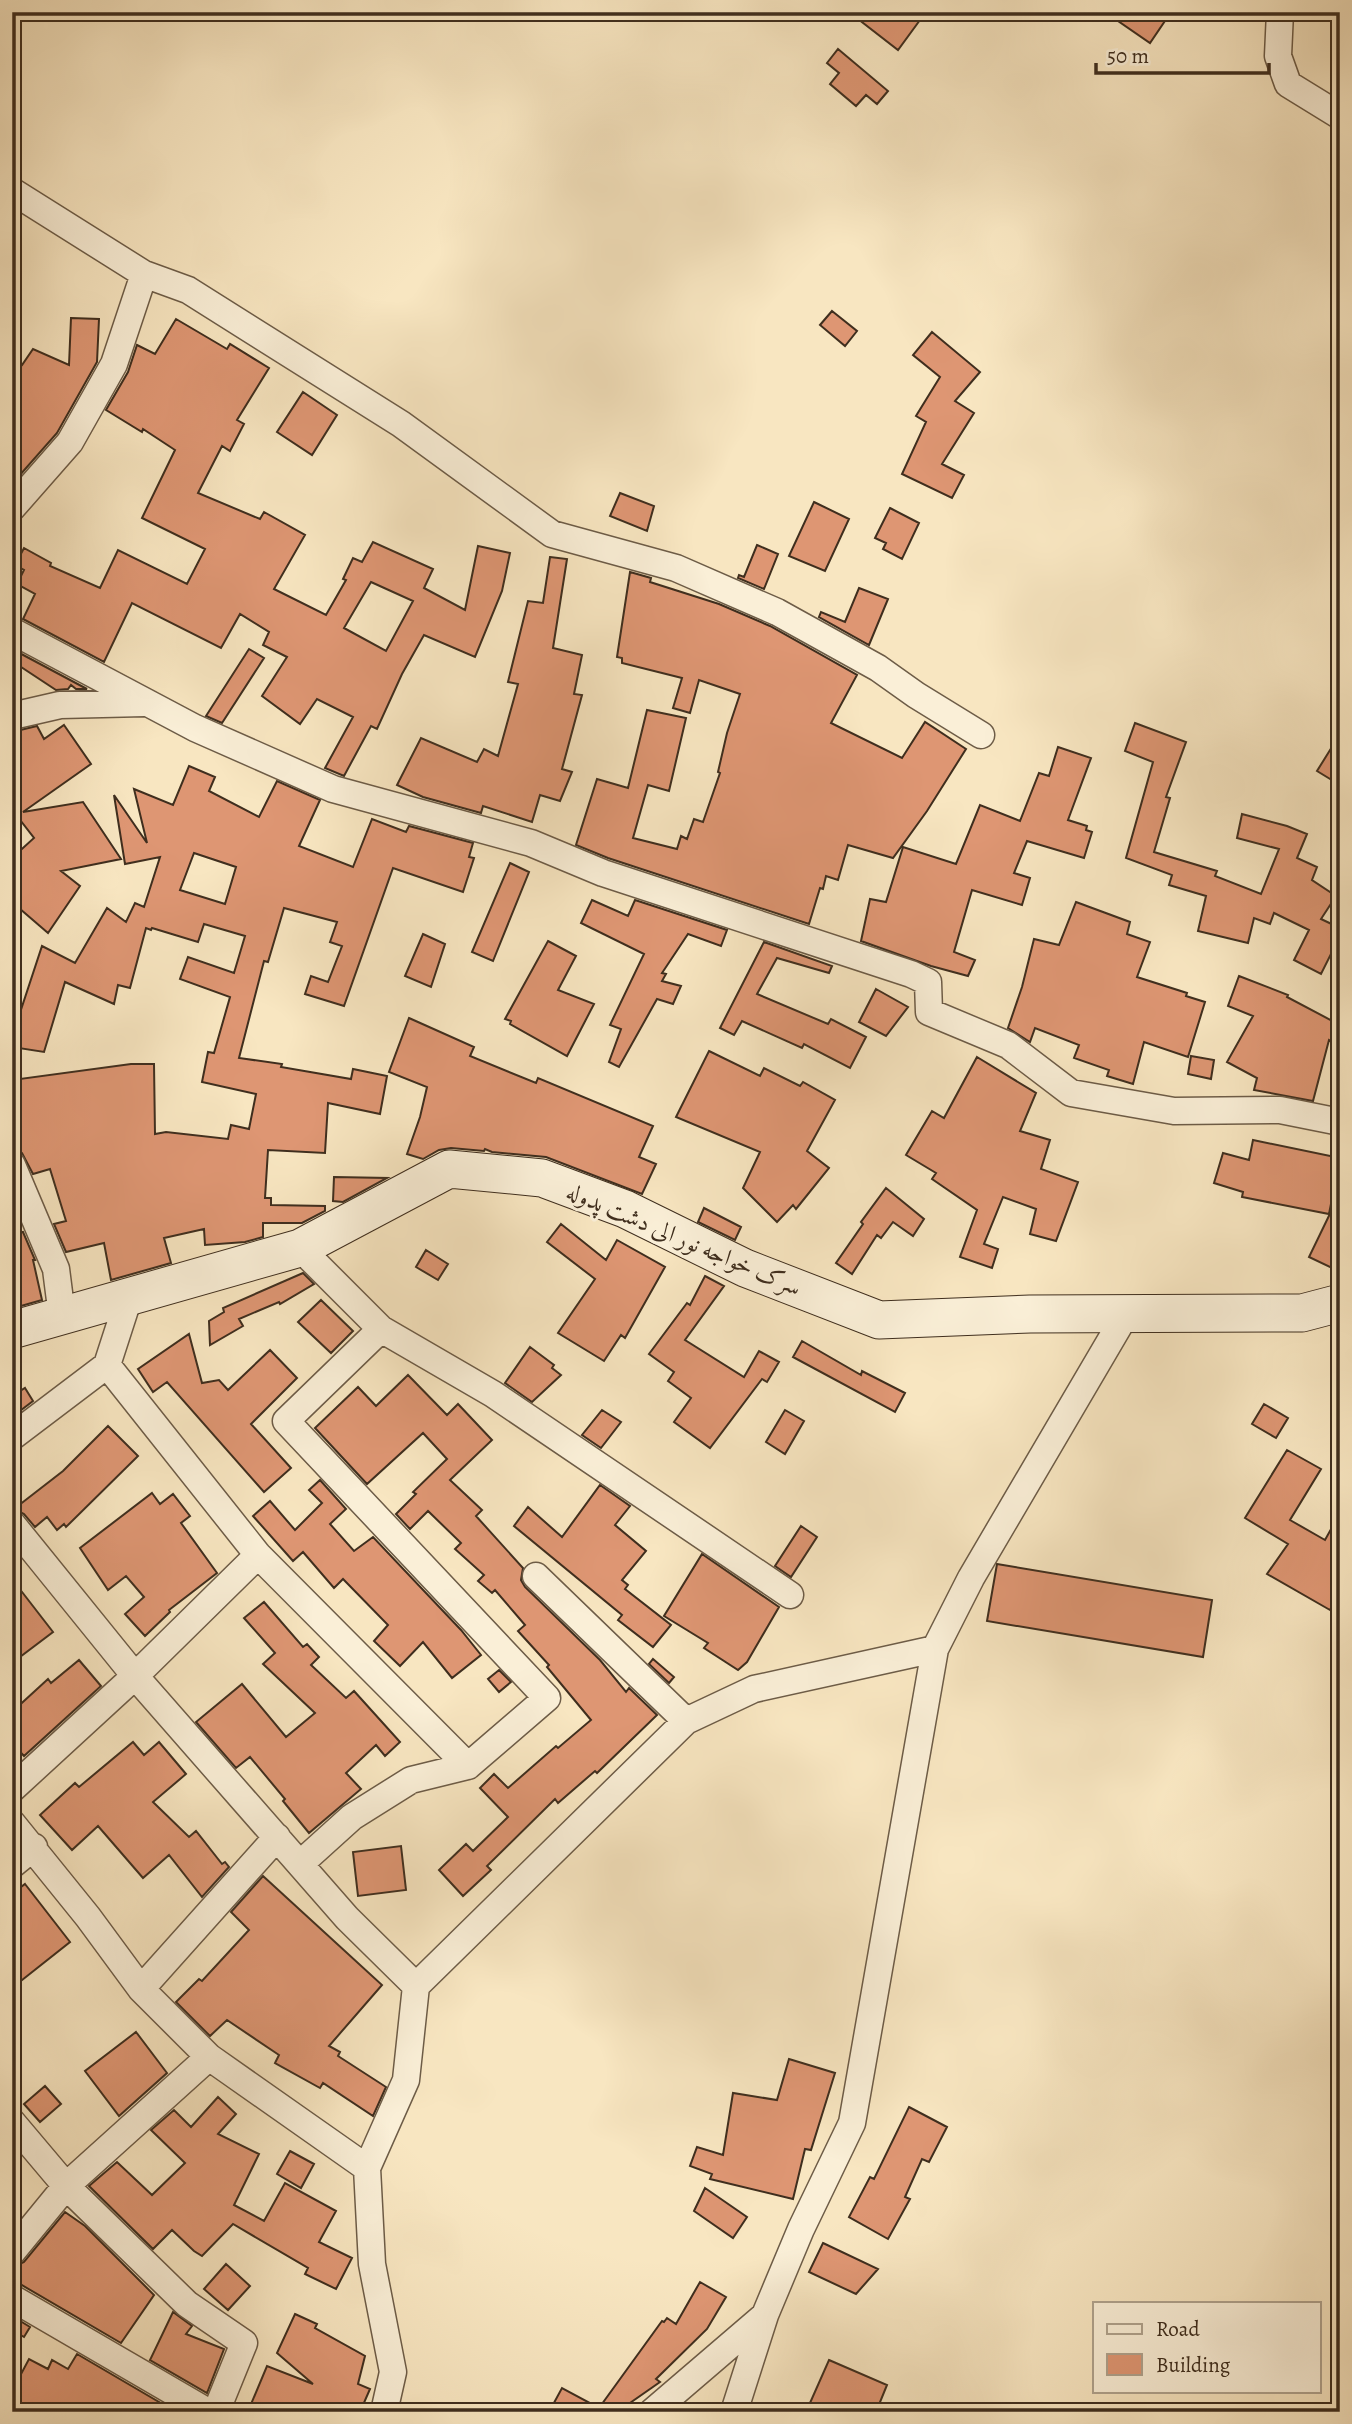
<svg xmlns="http://www.w3.org/2000/svg" width="1352" height="2424" viewBox="0 0 1352 2424" font-family="Alegreya,Amiri,serif">
<style>
.building{fill:#de9673;stroke:#3f2e1e;stroke-width:2;fill-rule:evenodd}
.lines{fill:none;stroke-linecap:round;stroke-linejoin:round}
.minor-casing{stroke:#6d5c47;stroke-width:29}
.secondary-casing{stroke:#3f2e1e;stroke-width:39}
.minor{stroke:#faefd7;stroke-width:26}
.secondary{stroke:#faefd7;stroke-width:37}
.labels{text-anchor:middle;stroke-width:6;stroke-linejoin:round;paint-order:stroke}
.street-label{font-size:24px;fill:#3f2e1e;stroke:#faefd7}
</style>
<rect width="100%" height="100%" fill="#f8e6c1"/>
<filter id="stains"><feTurbulence type="fractalNoise" baseFrequency=".00286" numOctaves="4"/><feColorMatrix values="0 0 0 0 .2 0 0 0 0 .09 0 0 0 0 .02 0 0 0 .5 -.17"/></filter>
<radialGradient id="worn" r=".72"><stop offset=".6" stop-color="#630" stop-opacity="0"/><stop offset="1" stop-color="#630" stop-opacity=".3"/></radialGradient>
<path class="building" d="M849,12H910L920,20L898,50Z
M1105,12H1171L1150,43Z
M838,49L888,91L877,104L866,95L856,106L830,84L839,73L827,63Z
M832,311L857,331L845,346L820,325Z
M71,318L99,319L97,362L57,433L12,484V375L22,365L33,349L69,365Z
M176,319L227,349L230,344L269,368L237,420L244,424L230,451L222,446L198,493L260,519L264,512L305,535L274,589L326,615L346,580L343,579L353,558L362,562L373,542L433,569L424,588L465,610L478,546L510,553L502,591L475,657L424,635L402,674L377,729L371,726L344,776L325,768L353,717L317,699L300,724L262,696L287,657L263,645L269,632L240,614L221,648L132,603L104,662L23,619L35,594L17,584L24,570L15,565L24,548L51,563L50,566L100,588L118,550L187,584L205,549L142,518L175,450L143,429L142,432L106,410L128,372L137,345L155,354ZM371,582L413,601L386,651L344,628Z
M932,332L980,372L955,401L974,413L942,464L964,475L952,498L902,474L926,422L916,416L940,377L913,355Z
M303,392L337,415L312,455L277,432Z
M620,493L654,506L647,531L610,516Z
M814,502L849,519L825,571L789,556Z
M890,508L919,523L902,559L883,549L886,543L875,538Z
M757,545L778,554L764,589L738,578L739,575L744,577Z
M550,557L567,559L553,648L582,655L574,694L582,695L562,769L572,772L560,801L540,795L532,822L483,806L481,813L423,797L397,785L421,738L477,762L484,749L498,756L518,684L508,682L528,601L543,603Z
M630,572L651,578L650,582L719,604L770,626L857,675L831,723L902,758L925,722L966,749L927,811L893,858L848,845L838,880L826,876L823,889L820,888L809,924L608,858L576,845L597,779L628,788L647,710L686,718L669,791L648,785L633,838L677,849L681,836L687,839L694,819L703,822L720,773L718,772L727,733L740,694L699,680L690,713L673,708L682,678L622,663V658L617,657Z
M859,588L888,599L869,645L819,617L821,612L845,622Z
M12,649L87,689H76L71,685L68,689L56,690L12,661Z
M249,649L264,658L222,723L206,716Z
M1135,723L1186,742L1166,797L1170,798L1154,852L1217,871L1215,876L1261,894L1279,849L1237,838L1242,814L1287,826L1307,834L1297,858L1317,867L1312,880L1336,896L1321,919L1340,928V936L1321,974L1294,960L1309,930L1274,913L1270,924L1254,918L1248,943L1198,931L1206,896L1169,885L1172,875L1126,858L1153,762L1125,751Z
M64,725L91,764L23,812L83,802L121,859L61,871L80,886L48,933L12,902V858L34,838L17,816L12,819V732L37,726L44,739Z
M1340,734V785L1317,771Z
M1058,747L1091,758L1068,820L1087,826L1086,830L1092,832L1084,858L1027,841L1014,873L1030,878L1022,905L972,890L954,952L975,960L968,976L931,966L861,941L870,899L886,902L903,847L956,864L980,805L1020,821L1039,773L1049,776Z
M189,766L215,777L209,791L259,817L277,781L320,800L299,846L353,867L372,819L406,832L409,826L473,843L469,857L474,858L463,892L393,868L344,1006L305,994L311,976L328,982L342,946L330,942L337,922L284,908L268,962L264,961L239,1058L282,1064L281,1067L351,1079L353,1069L387,1076L380,1114L328,1103L325,1153L268,1150L265,1198H271V1205L325,1206V1211L302,1223H263V1237L245,1242L205,1245L204,1229L164,1238L171,1263L111,1280L104,1243L66,1252L54,1224L66,1221L50,1169L33,1174L22,1153L12,1150V1080L131,1064H154L155,1134L166,1132L228,1139L231,1125L249,1129L256,1094L202,1082L208,1052L214,1053L230,997L180,979L188,957L234,973L245,936L204,924L198,942L152,928L151,930L146,928L130,988L118,985L114,1004L65,982L44,1052L12,1047V1037L42,946L75,963L107,908L126,922L135,903L144,907L160,857L125,864L114,795L147,843L134,789L173,805ZM194,853L236,867L225,904L180,890Z
M510,863L529,872L493,961L472,952Z
M592,900L628,916L635,900L727,930L721,946L688,934L662,973L666,974L662,981L681,986L673,1004L657,999L619,1067L609,1062L621,1029L610,1025L644,954L581,923Z
M1076,902L1130,922L1127,934L1150,942L1137,977L1187,993L1186,996L1205,1002L1188,1057L1144,1042L1133,1084L1107,1076L1109,1070L1074,1058L1079,1045L1035,1028L1030,1042L1008,1028L1022,987L1034,939L1059,945Z
M423,934L445,944L431,987L405,976Z
M548,941L576,956L558,990L594,1004L567,1056L510,1024L511,1021L505,1019Z
M764,942L832,966L829,973L777,958L757,994L828,1024L831,1019L866,1037L850,1068L804,1044L802,1048L742,1021L734,1035L720,1028Z
M1239,976L1288,995L1287,997L1340,1025V1046L1329,1040L1313,1101L1254,1090L1257,1078L1227,1062L1253,1016L1228,1006Z
M876,989L908,1007L886,1036L859,1022Z
M409,1018L474,1047L470,1056L536,1083L538,1078L653,1126L639,1157L656,1164L642,1194L546,1157L492,1152L485,1149L484,1151L451,1148L439,1150L423,1159L407,1154L420,1117L427,1087L389,1072Z
M709,1051L760,1076L764,1068L800,1086L803,1082L835,1100L807,1151L829,1168L796,1209L793,1205L777,1222L743,1188L760,1152L676,1117Z
M1191,1056L1214,1060L1211,1079L1188,1074Z
M977,1057L1036,1093L1020,1131L1050,1140L1041,1169L1078,1182L1056,1241L1030,1234L1036,1209L1003,1197L984,1244L998,1249L992,1268L960,1257L977,1210L932,1179L936,1173L906,1155L932,1111L944,1118Z
M1253,1140L1340,1158L1329,1214L1242,1197L1243,1192L1214,1183L1223,1153L1249,1160Z
M334,1177L387,1178L343,1202L333,1201Z
M886,1188L924,1219L913,1236L893,1222L881,1238L877,1235L852,1274L836,1263L863,1224L861,1222Z
M1340,1193V1251L1332,1268L1309,1257Z
M704,1208L741,1227L735,1240L698,1222Z
M561,1224L606,1260L617,1240L665,1267L625,1338L621,1335L604,1361L558,1333L595,1279L547,1242Z
M23,1232L35,1260H33L42,1300L14,1308L12,1234Z
M426,1250L448,1264L438,1280L416,1267Z
M303,1273L314,1284L280,1304L279,1302L239,1319L243,1326L210,1345L209,1321L224,1312L223,1308Z
M705,1276L724,1286L685,1340L744,1377L759,1351L779,1362L767,1382L762,1379L710,1448L674,1422L691,1398L668,1381L674,1372L649,1354L687,1303L690,1305Z
M321,1300L353,1331L331,1353L298,1322Z
M189,1334L202,1383L219,1380L228,1390L270,1350L297,1378L251,1424L291,1468L264,1492L167,1382L153,1392L138,1369Z
M802,1341L861,1375L862,1371L905,1393L895,1412L793,1357Z
M530,1347L554,1365L552,1368L561,1375L532,1402L505,1383Z
M408,1375L447,1415L458,1404L492,1440L450,1480L482,1510L476,1516L523,1568L521,1580L525,1587L600,1660L626,1692L629,1688L657,1715L597,1773L595,1771L558,1803L555,1799L487,1866L491,1870L463,1896L439,1870L466,1844L473,1851L508,1817L480,1788L494,1774L508,1788L556,1746L558,1748L591,1720L547,1667L549,1665L518,1631L525,1625L495,1590L492,1593L478,1581L484,1575L455,1549L461,1543L428,1511L410,1529L396,1514L416,1494L413,1492L447,1459L423,1433L367,1484L315,1428L358,1387L376,1406Z
M25,1388L33,1401L12,1417V1396Z
M1264,1404L1288,1418L1276,1438L1252,1424Z
M602,1410L621,1422L601,1448L582,1435Z
M785,1410L804,1421L785,1454L766,1442Z
M108,1426L138,1456L66,1527L64,1524L57,1530L47,1517L35,1527L24,1514L14,1509L63,1471Z
M1287,1450L1321,1469L1290,1520L1325,1540L1340,1513V1593L1330,1610L1267,1574L1288,1544L1245,1518Z
M320,1480L346,1509L330,1524L354,1551L373,1537L461,1630L481,1655L452,1678L423,1642L400,1666L374,1641L388,1625L343,1579L334,1588L303,1552L293,1561L253,1516L270,1501L295,1530L322,1503L309,1490Z
M600,1485L630,1506L615,1525L646,1551L622,1580L628,1585L625,1589L671,1625L653,1647L618,1620L622,1615L514,1526L528,1507L562,1537Z
M152,1493L160,1504L173,1494L190,1516L181,1523L217,1573L169,1610L170,1612L145,1636L125,1614L144,1597L126,1576L108,1590L80,1548Z
M801,1526L817,1537L791,1577L775,1566Z
M702,1554L779,1607L747,1662L738,1670L704,1648L708,1643L664,1616Z
M997,1564L1212,1600L1203,1657L987,1621Z
M12,1579L53,1632L12,1663Z
M264,1602L303,1647L307,1644L319,1657L311,1665L346,1698L354,1691L400,1742L385,1756L376,1745L346,1773L361,1789L309,1833L283,1801L285,1799L250,1757L236,1768L196,1722L242,1684L286,1737L315,1713L263,1664L275,1653L244,1618Z
M653,1659L674,1677L669,1683L649,1664Z
M79,1660L101,1686L24,1756L12,1743V1712L48,1679L51,1683Z
M499,1670L511,1682L499,1692L488,1679Z
M133,1742L144,1755L159,1742L186,1774L153,1802L189,1837L196,1831L222,1864L225,1862L229,1867L202,1897L169,1855L143,1878L98,1826L72,1850L40,1815L75,1783L79,1787Z
M401,1846L406,1890L358,1896L353,1852Z
M263,1876L382,1985L329,2046L340,2052L338,2056L386,2087L373,2116L323,2083L320,2088L275,2063L279,2055L227,2020L210,2036L176,2002L199,1979L202,1981L249,1930L231,1912Z
M25,1884L70,1942L12,1988V1894Z
M136,2032L167,2073L119,2116L85,2071Z
M789,2059L835,2073L811,2150L805,2149L793,2199L710,2179L712,2174L690,2166L697,2147L723,2155L733,2093L777,2100Z
M45,2086L61,2104L40,2122L24,2104Z
M218,2097L236,2114L218,2134L259,2154L234,2205L264,2221L285,2183L336,2211L319,2242L352,2258L336,2289L305,2274L308,2268L233,2224L202,2256L194,2251L172,2230L153,2249L89,2186L117,2162L152,2195L185,2163L151,2130L174,2110L191,2127Z
M909,2107L947,2127L929,2162L922,2159L905,2197L910,2199L888,2239L849,2217L870,2177L874,2179Z
M290,2151L314,2164L301,2188L277,2174Z
M705,2188L747,2217L733,2238L694,2211Z
M65,2212L85,2226L154,2295L121,2343L20,2284L12,2282L13,2267L24,2262Z
M823,2243L878,2269L856,2294L809,2272Z
M226,2264L250,2286L228,2310L204,2289Z
M700,2282L726,2297L707,2329L656,2379L660,2382L617,2412H549L562,2388L599,2408L662,2321L664,2322L667,2318L676,2324Z
M173,2312L192,2326L186,2334L224,2349L207,2393L150,2360Z
M295,2314L317,2324L315,2328L365,2356L358,2384L370,2389L360,2412H233L236,2404L249,2409L267,2366L313,2384L277,2353Z
M12,2316L30,2327L24,2337L12,2330Z
M77,2354L176,2412H12V2391L29,2359L48,2369L52,2360L68,2369Z
M829,2360L887,2385L876,2412H806Z"/>
<g class="lines">
<defs>
<path id="minor" d="M1280,12L1278,56L1288,84L1340,116
M12,191L144,274L188,290L401,424L552,534L676,568L777,612L878,668L916,695L981,735
M12,508L70,442L114,364L144,274
M12,631L195,728L333,789L531,843L603,873L911,974L928,982L929,1012L1008,1045L1071,1093L1174,1111L1280,1110L1340,1122
M12,716L60,705L144,703
M12,1165L56,1269L62,1316
M300,1248L381,1329L493,1394L790,1595
M107,1365L258,1555L468,1766
M12,1437L107,1365L129,1297
M12,1524L135,1676L347,1918L416,1986
M536,1576L686,1721
M12,1789L135,1676L258,1555
M12,1823L88,1917L141,1989L209,2057L367,2168
M300,1864L352,1817L411,1780L468,1766L547,1698L286,1421L381,1329
M12,1865L34,1847
M141,1989L277,1837
M12,2122L66,2186L187,2304L244,2343L216,2412
M12,2252L66,2186L209,2057
M12,2298L208,2412
M384,2412L393,2372L372,2264L367,2168L406,2080L416,1986L686,1721L754,1689L935,1649L971,1578L1126,1314
M652,2412L764,2316
M734,2412L765,2315L801,2229L852,2123L935,1649"/>
<path id="secondary" d="M12,1330L300,1248L449,1169L542,1178L625,1209L745,1268L879,1320L1030,1314L1302,1313L1340,1303"/>
</defs>
<use href="#minor" class="minor-casing"/>
<use href="#secondary" class="secondary-casing"/>
<use href="#minor" class="minor"/>
<use href="#secondary" class="secondary"/>
</g>
<g class="labels">
<g class="street-label">
<text transform="translate(684 1239) rotate(23)" y="8">سرک خواجه نور الی دشت پدوله</text>
</g>
</g>
<rect width="1352" height="2424" fill="none" stroke="#f8e6c1" stroke-width="42"/>
<rect x="14" y="14" width="1324" height="2396" fill="none" stroke="#3f2e1e" stroke-width="3.5"/>
<rect x="21" y="21" width="1310" height="2382" fill="none" stroke="#3f2e1e" stroke-width="2"/>
<rect x="1093" y="2302" width="228" height="91" fill="#faefd7" stroke="#afa28d" stroke-width="2"/>
<rect x="1107" y="2324" width="35" height="10" fill="#faefd7" stroke="#afa28d" stroke-width="2"/>
<text x="1156" y="2336" font-size="21" fill="#3f2e1e">Road</text>
<rect x="1107" y="2354" width="35" height="21" fill="#de9673" stroke="#afa28d" stroke-width="2"/>
<text x="1156" y="2372" font-size="21" fill="#3f2e1e">Building</text>
<path d="M1096 63v10h173v-10" fill="none" stroke="#3f2e1e" stroke-width="3.5"/>
<text x="1107" y="63" font-size="21" fill="#3f2e1e" stroke="#faefd7" stroke-width="5" paint-order="stroke">50 m</text>
<rect width="100%" height="100%" filter="url(#stains)"/>
<rect width="100%" height="100%" fill="url(#worn)"/>
</svg>
